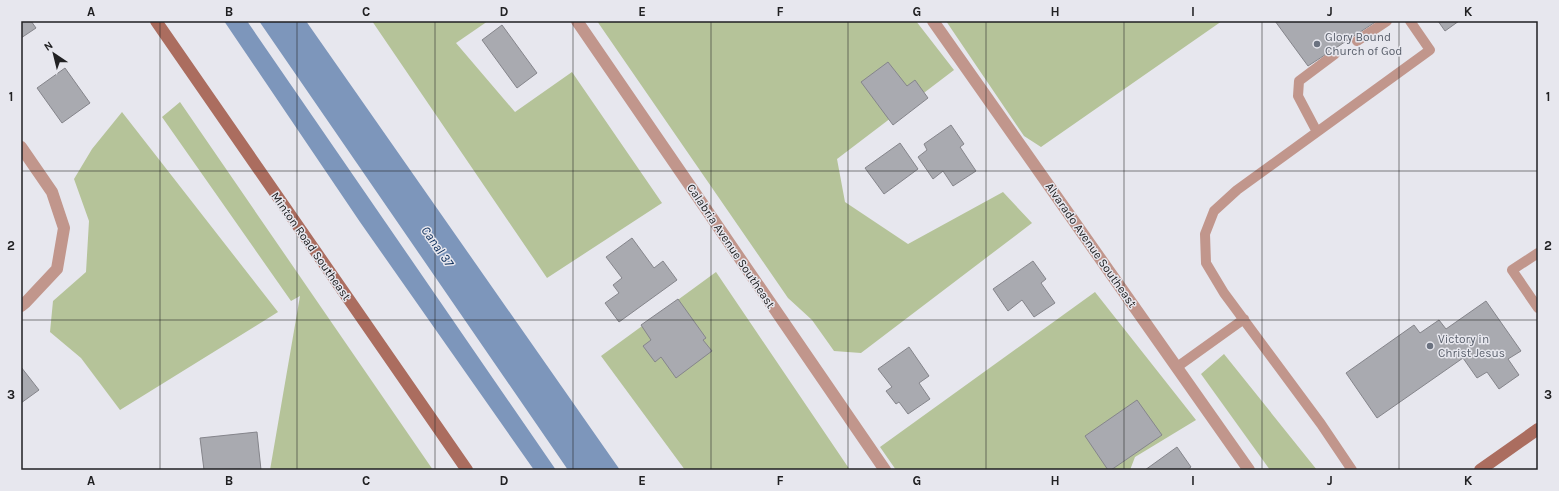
<svg xmlns="http://www.w3.org/2000/svg" width="1559" height="491" viewBox="0 0 1559 491" font-family="Karla,sans-serif">
<style>
.green{fill:#b5c399}
.water{fill:#7d96bb}
.building{fill:#a9aab0;stroke:#85858b}
.lines{fill:none;stroke-linecap:round;stroke-linejoin:round}
.lane{stroke:#c1968c;stroke-width:10}
.street{stroke:#c1968c;stroke-width:12}
.secondary{stroke:#ab6d5f;stroke-width:12}
.grid{fill:none;stroke:#212123;stroke-width:1;stroke-opacity:0.55}
.worship-dot{fill:#6b7280;stroke:#e7e7ee;stroke-width:1.5}
.labels{text-anchor:middle;stroke-width:3;stroke-linejoin:round;paint-order:stroke}
.worship-label{font-size:12px;fill:#5b616d;stroke:#e7e7ee;text-anchor:start}
.street-label{font-size:12px;fill:#212123;stroke:#e7e7ee}
.water-label{font-size:13px;font-style:italic;fill:#092b59;stroke:#e7e7ee}
.neatline{fill:none;stroke:#212123;stroke-width:1.5}
.grid-label{font-size:13px;text-anchor:middle;font-weight:bold;fill:#212123}
</style>
<rect width="100%" height="100%" fill="#e7e7ee"/>
<path class="green" d="M372,21H488L456,43L515,112L572,72L662,203L547,278Z
M597,21H916L954,70L837,159L845,202L908,244L1003,192L1032,223L861,353L834,351L812,320L788,298Z
M946,21H1222L1041,147L1024,136Z
M180,102L433,470H270L300,296L291,301L162,117Z
M122,112L278,312L120,410L81,358L50,332L53,301L86,272L89,221L74,179L92,149Z
M716,272L850,470H685L601,356Z
M1095,292L1196,420L1135,457L1130,470H896L880,447Z
M1224,354L1317,470H1270L1201,374Z"/>
<path class="water" d="M224,21H247L556,470H534L360,222Z
M259,21H306L620,470H568Z"/>
<path class="building" d="M21,21H31L36,28L21,38Z
M1275,21H1377L1308,66Z
M1438,21H1459L1445,31Z
M502,25L537,73L517,88L482,40Z
M888,62L907,86L915,80L928,98L893,125L861,82Z
M65,68L90,103L62,123L37,88Z
M951,125L964,144L960,147L976,171L953,186L943,171L933,179L918,157L927,150L924,144Z
M900,143L918,169L884,194L865,168Z
M632,238L654,268L663,261L677,280L619,322L605,303L619,293L613,285L622,278L606,257Z
M1033,261L1046,279L1041,283L1055,303L1034,317L1022,300L1008,311L993,289Z
M678,299L706,338L703,340L712,351L676,378L661,357L655,362L643,346L651,340L641,325Z
M1486,301L1521,351L1508,359L1519,375L1499,389L1487,372L1477,378L1463,358L1377,418L1346,373L1414,325L1420,333L1439,320L1446,329Z
M909,347L929,376L919,383L930,399L908,414L899,402L896,404L886,391L892,387L878,369Z
M21,367L39,390L21,403Z
M1137,400L1162,435L1111,470H1108L1085,436Z
M257,432L261,470H240V469L204,470L200,438Z
M1177,447L1191,467L1187,470H1145Z"/>
<g class="lines">
<path class="lane" d="M1357,41L1387,21
M1317,132L1298,96L1299,81L1335,54
M1538,253L1512,270L1538,308
M1177,367L1244,319
M1352,470L1321,424L1224,293L1206,263L1205,234L1214,211L1237,190L1430,50L1410,21"/>
<path class="street" d="M577,21L885,470
M933,21L1249,470
M21,147L52,192L64,228L57,269L26,302L21,306"/>
<path class="secondary" d="M156,21L467,470
M1480,470L1538,429"/>
</g>
<path class="grid" d="M160,21V470M297,21V470M435,21V470M573,21V470M711,21V470M848,21V470M986,21V470M1124,21V470M1262,21V470M1399,21V470M21,171H1538M21,320H1538"/>
<g class="worship-dot">
<circle cx="1317" cy="44" r="4"/>
<circle cx="1430" cy="346" r="4"/>
</g>
<g class="labels">
<g class="worship-label">
<text x="1325" y="41">Glory Bound<tspan x="1325" dy="14">Church of God</tspan></text>
<text x="1438" y="343">Victory in<tspan x="1438" dy="14">Christ Jesus</tspan></text>
</g>
<g class="street-label">
<text transform="translate(1091 245) rotate(55)" y="4">Alvarado Avenue Southeast</text>
<text transform="translate(311 246) rotate(55)" y="4">Minton Road Southeast</text>
<text transform="translate(731 246) rotate(56)" y="4">Calabria Avenue Southeast</text>
</g>
<g class="water-label">
<text transform="translate(438 246) rotate(55)" y="5">Canal 37</text>
</g>
</g>
<rect width="1559" height="491" fill="none" stroke="#e7e7ee" stroke-width="44"/>
<g transform="translate(54 54) rotate(325)" stroke="#e7e7ee" stroke-width="3" paint-order="stroke">
<path d="M0-3L7 15L0 10L-7 15Z" fill="#212123"/>
<text y="-6" font-size="11" font-weight="bold" text-anchor="middle" fill="#212123">N</text>
</g>
<rect x="22" y="22" width="1515" height="447" class="neatline"/>
<g class="grid-label">
<text x="91" y="16">A</text>
<text x="229" y="16">B</text>
<text x="366" y="16">C</text>
<text x="504" y="16">D</text>
<text x="642" y="16">E</text>
<text x="780" y="16">F</text>
<text x="917" y="16">G</text>
<text x="1055" y="16">H</text>
<text x="1193" y="16">I</text>
<text x="1330" y="16">J</text>
<text x="1468" y="16">K</text>
<text x="11" y="101">1</text>
<text x="1548" y="101">1</text>
<text x="11" y="250">2</text>
<text x="1548" y="250">2</text>
<text x="11" y="399">3</text>
<text x="1548" y="399">3</text>
<text x="91" y="485">A</text>
<text x="229" y="485">B</text>
<text x="366" y="485">C</text>
<text x="504" y="485">D</text>
<text x="642" y="485">E</text>
<text x="780" y="485">F</text>
<text x="917" y="485">G</text>
<text x="1055" y="485">H</text>
<text x="1193" y="485">I</text>
<text x="1330" y="485">J</text>
<text x="1468" y="485">K</text>
</g>
</svg>
